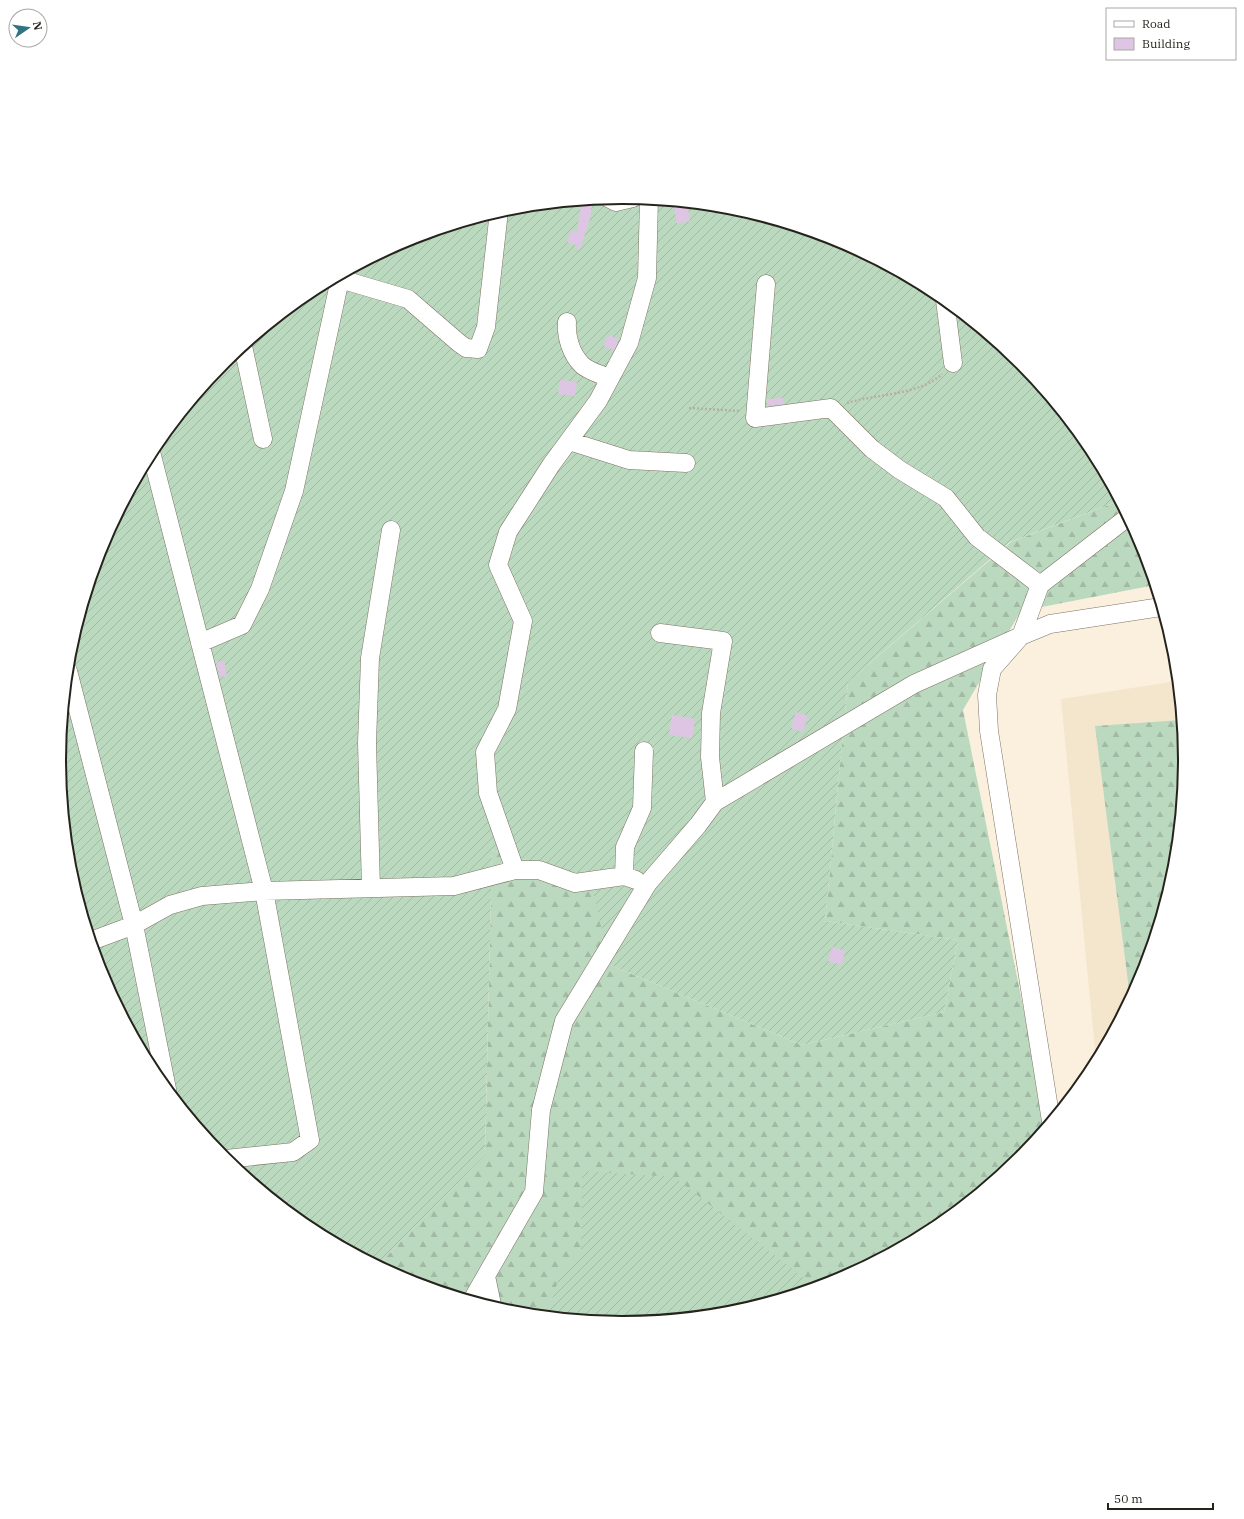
<svg xmlns="http://www.w3.org/2000/svg" width="1244" height="1519" viewBox="0 0 1244 1519" font-family="'IBM Plex Serif',serif">
<style>
.built{fill:#f4e6cd}
.forest{fill:url(#forest-firs)}
.garden{fill:url(#garden-furrows)}
.building{fill:#dfc5e4}
.lines{fill:none;stroke-linecap:round;stroke-linejoin:round}
.minor-casing{stroke:#7d7363;stroke-width:19}
.path{stroke:#b8b0a1;stroke-width:2.5;stroke-dasharray:2 2;stroke-linecap:butt}
.minor{stroke:#fff;stroke-width:18}
.rim{fill:none;stroke:#26231c;stroke-width:2}
</style>
<defs>
<pattern id="forest-firs" width="22" height="20" patternUnits="userSpaceOnUse"><rect width="22" height="20" fill="#bbd9bf"/><path d="M5 1l3.5 6h-7zM16 11l3.5 6h-7z" fill="#a1baa4"/></pattern>
<pattern id="garden-furrows" width="10" height="10" patternUnits="userSpaceOnUse"><rect width="10" height="10" fill="#bbd9bf"/><path d="M-1 1l2-2M0 10L10 0M9 11l2-2" fill="none" stroke="#a1baa4"/></pattern>
</defs>
<rect width="100%" height="100%" fill="#fbf0de"/>
<path class="built" d="M1177,681L1185,760L1174,870L1142,975L1096,1061L1061,699Z"/>
<path class="forest" d="M1119,501L1142,544L1155,585L1021,611L963,710L1047,1125L1020,1158L935,1228L837,1280L804,1290V1278L560,1283L548,1315L512,1312L406,1280L378,1265L485,1155L492,850L591,879L610,965L802,1045L944,1012L958,940L825,921L848,682L1011,542Z
M1181,720L1185,760L1174,870L1142,975L1130,997L1095,726Z"/>
<path class="garden" d="M622,197L732,207L838,239L935,292L1020,362L1090,447L1119,501L1010,542L848,682L825,921L958,940L944,1012L802,1045L610,965L590,879L492,850L485,1155L378,1265L309,1227L224,1157L154,1072L102,975L70,869L59,759L70,649L102,544L154,447L224,361L309,291L407,239L512,207Z
M582,1171L674,1177L804,1278V1290L732,1312L622,1322L547,1315L559,1278L581,1257Z"/>
<path class="building" d="M581,202L592,204L590,219L580,249L575,248L576,245L567,242L571,230L577,232Z
M673,202L687,203L690,221L677,224Z
M607,335L619,339L614,350L604,347Z
M560,380L577,382L575,396L558,394Z
M784,398V404L767,406V399Z
M224,661L227,676L220,677L216,662Z
M796,712L808,716L803,732L791,728Z
M672,715L695,719L692,738L669,735Z
M832,947L845,951L842,965L828,961Z"/>
<g class="lines">
<defs>
<path id="minor" d="M608,198L616,202L633,198
M342,274L340,279L408,299L459,343L466,348L478,349L486,327L499,211
M766,284L755,418L831,408L872,449L900,470L946,498L977,537L1040,585
M945,300L953,363
M567,322C566,337 571,354 582,365C588,371 602,375 610,378
M243,346L263,439
M569,441L629,460L686,463
M151,452L264,891L310,1140L293,1152L226,1159
M660,633L723,641L711,713L710,757L715,802
M200,643L242,625L260,589L294,491L340,279L336,277
M68,671L134,925L167,1089
M515,870L488,793L485,752L507,709L523,621L498,565L508,532L551,465L598,401L629,343L647,278L649,199
M636,880L624,876L625,847L642,808L644,751
M371,888L367,743L370,658L391,530
M91,941L134,925L170,905L202,896L264,891L454,886L515,870H539L575,883L624,876
M1051,1121L989,731L987,695L992,669L1021,636L1050,624L1161,607
M486,1276L492,1305
M472,1300L534,1192L541,1110L564,1021L648,883L698,825L715,802L914,684L1021,636L1040,585L1128,517"/>
</defs>
<use href="#minor" class="minor-casing"/>
<path class="path" d="M847,403C876,394 920,395 942,374
M689,408L741,411"/>
<use href="#minor" class="minor"/>
</g>
<path d="M0 0H1244V1519H0ZM66 760a556 556 0 1 1 1112 0a556 556 0 1 1-1112 0Z" fill="#fff" fill-rule="evenodd"/>
<path class="rim" d="M66 760a556 556 0 1 1 1112 0a556 556 0 1 1-1112 0Z"/>
<rect x="1106" y="8" width="130" height="52" fill="#ffffff" stroke="#a8a7a4"/>
<rect x="1114" y="21" width="20" height="6" fill="#ffffff" stroke="#a8a7a4"/>
<text x="1142" y="28" font-size="12" fill="#26231c">Road</text>
<rect x="1114" y="38" width="20" height="12" fill="#dfc5e4" stroke="#a8a7a4"/>
<text x="1142" y="48" font-size="12" fill="#26231c">Building</text>
<g transform="translate(28 28) rotate(77)"><circle r="19" fill="#ffffff" stroke="#a8a7a4"/>
<path d="M0-3L7 15L0 10L-7 15Z" fill="#307484"/>
<text y="-6" font-size="11" font-weight="bold" text-anchor="middle" fill="#26231c">N</text>
</g>
<path d="M1108 1503v6h105v-6" fill="none" stroke="#26231c" stroke-width="2"/>
<text x="1114" y="1503" font-size="12" fill="#26231c" stroke="#ffffff" stroke-width="3" paint-order="stroke">50 m</text>
</svg>
